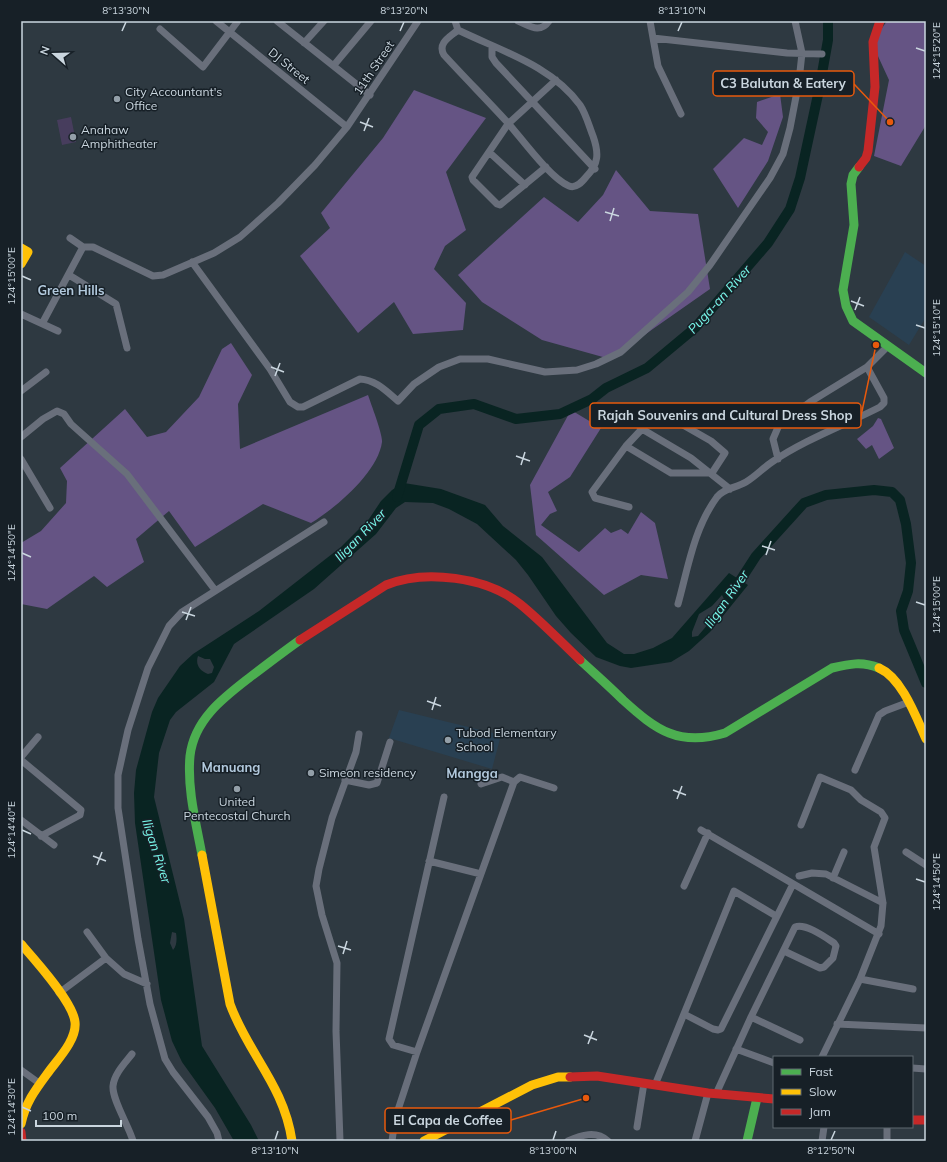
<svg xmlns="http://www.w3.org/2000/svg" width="947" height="1162" viewBox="0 0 947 1162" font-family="Mulish,sans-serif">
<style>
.built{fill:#294052}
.green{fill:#473d5d}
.forest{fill:#655484}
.water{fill:#092422;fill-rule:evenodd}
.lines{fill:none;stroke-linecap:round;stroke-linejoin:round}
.river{stroke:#092422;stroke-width:10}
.street{stroke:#696f7b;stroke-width:7}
.fast{stroke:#4caf50;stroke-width:9}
.slow{stroke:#ffc107;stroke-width:9}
.jam{stroke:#c62828;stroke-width:9}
.ticks{fill:none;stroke:#cad6df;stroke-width:1.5}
.poi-dot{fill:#939fa8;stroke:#172027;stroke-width:1.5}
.labels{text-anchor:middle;stroke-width:3;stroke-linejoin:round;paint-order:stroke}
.street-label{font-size:12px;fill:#cad6df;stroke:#172027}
.poi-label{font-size:12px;fill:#cad6df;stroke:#172027;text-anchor:start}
.neighbourhood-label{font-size:13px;font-weight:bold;fill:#b2c9dd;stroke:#172027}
.water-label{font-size:13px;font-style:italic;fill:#78faec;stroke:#172027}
.leader{fill:none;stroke:#e8590c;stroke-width:1.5}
.callout-dot{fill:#e8590c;stroke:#172027;stroke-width:1.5}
.callout{fill:#172027;stroke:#e8590c;stroke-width:1.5}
.callout-label{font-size:13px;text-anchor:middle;font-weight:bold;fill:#cad6df}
.neatline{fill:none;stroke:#cad6df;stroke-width:1.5}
.ticks-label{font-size:10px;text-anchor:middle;fill:#cad6df}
</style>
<rect width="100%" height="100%" fill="#2e3941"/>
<path class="built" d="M905,252L926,266V317L909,345L869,317Z
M399,710L501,735L492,769L389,738Z"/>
<path class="green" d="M71,117L76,142L62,145L57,120Z"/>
<path class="forest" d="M887,21H926V125L901,166L874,156L889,80L877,54L875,38Z
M414,90L486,118L446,172L466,230L445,246L434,269L466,303L463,330L413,334L394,302L358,333L300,256L330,228L321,213L383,138Z
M780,94L783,117L768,161L738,208L713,169L744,138L762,145L768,132L756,118L757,102Z
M616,170L650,211L698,214L710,289L610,359L542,340L482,302L458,275L544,197L578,222L603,195Z
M231,343L252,375L238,404L240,449L368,395C371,404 383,435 382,442C378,472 336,508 311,523L263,504L195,547L169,511L136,539L144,562L107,587L94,576L47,609L21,604V543L41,531L66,503L67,481L60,468L125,409L147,437L166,432L199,397L222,349Z
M571,410L601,428L570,477L548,492L557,511L550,514L541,525L579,552L605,528L611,533L621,529L628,534L641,512L655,523L668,579L641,575L604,595L536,535L530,485Z
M878,418L881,419L894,448L879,459L872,445L866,449L857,439L873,426Z"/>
<path class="water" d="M404,483L441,489L485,505L503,526L542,557L607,643L624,654H634L653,648L672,638L729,573L748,585L710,632L689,651L671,662L631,668L620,666L596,657L571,633L556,616L528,575L516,560L477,524L449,509L433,503L405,502L396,508L376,534L314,589L234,644L214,682L176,712L170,720L159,753L154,797L184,919L202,1046L251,1125L259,1141H234L215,1108L182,1062L172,1041L161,1000L135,823L134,793L136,770L152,712L158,698L180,666L193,654L259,611L341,547L369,519L381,501L392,490ZM722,595L724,599L719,611L698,636L692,637V632L699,614L712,606ZM198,656L205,659H210L214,667L212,673L208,674C200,671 195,665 198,656ZM172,932L176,933C177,938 177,946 173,950L170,943Z"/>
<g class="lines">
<path class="river" d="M397,497L419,425L439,409L474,404L516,419L560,414L592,399L606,388L647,368L695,328L768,243L790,209L800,178L819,90L828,40V21
M734,590L756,556L804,503L826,495L874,490L892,492L900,500L906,524L911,563L908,591L901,611L904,630L926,683"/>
<path class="street" d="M216,21L347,127
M277,21L370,95
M455,21L458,30C501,51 551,65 580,105C586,114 589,126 593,136C599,153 599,164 586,177C582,182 576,189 569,186C551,179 522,139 508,123C487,100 465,78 444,55C437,43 450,37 458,30
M518,21C530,26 540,34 549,21
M650,21L653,38L787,53L822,54
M160,29L203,67L238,21
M653,38L658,66L681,114
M304,43L324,21
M492,46V57L496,63L595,169
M334,65L371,21
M489,152L525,185
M546,167L500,205L497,204L473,180L472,177L508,124L556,80
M70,238L83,247H93L153,276L163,275L214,253L240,237L278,203L315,165L347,127L418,21
M192,262L270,369L290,402L298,407H303L360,379C376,380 386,391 398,401L414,384L439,367L460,359H488L545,372L577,370L596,364L621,352L688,292L710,265L770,178L783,154L790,128L799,81L802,53L795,21
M69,275L116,304L127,348
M21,314L58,331
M43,322L83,247
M21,391L46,372
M21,437L43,419L57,411L64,414L71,424L127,474L215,590
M626,446L671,473H712L725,453L711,441L655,409L638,419L637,423L642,429
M21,459L50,508
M778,459L773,439L779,425L810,402L867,367L887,347
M629,507L595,498L592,492L626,446L642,429L691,458L730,489
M678,604C688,568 694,528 717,497C724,488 736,488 746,482C756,476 763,468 772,462C806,439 845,425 880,407L884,403V398L867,367
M21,757L38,737
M21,760L81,810L80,815L41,836
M855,770L879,715L885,711L909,702
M345,780L369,785L377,783L390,742
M481,784L502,777L514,782
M21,820L54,845
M801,825L820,777L851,790L861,800L881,812L885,818L874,847L883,903L881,926L860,979L822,1057
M701,830L879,934
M906,852L926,865
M429,861L481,874
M799,876L812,873L826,874L883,903
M833,878L844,852
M684,886L708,833
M87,932L106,958L124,974L147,984
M860,979L913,989
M59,993L106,958
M684,1014L713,1029L718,1030L721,1029L793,884
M751,1017L800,1040
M837,1024L926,1028
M736,1049L774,1063
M417,1052L393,1045L389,1039L444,797
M132,1054C125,1063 114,1074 113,1086C112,1100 129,1126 133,1141
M912,1068L926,1069
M21,1070L39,1083
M655,1085L734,891L776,916
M716,1094L751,1017L795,927C806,923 825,937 834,943L836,946L833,958L824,967L820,968L784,951
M637,1127L644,1083
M219,1141L217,1133L208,1117L173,1072L165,1059L150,1004L138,939L118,808V775L128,730L148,668L169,626L182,612L324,522
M340,1141L336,1031L337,963L322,915L316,886L319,869L332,818L356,752L359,734
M392,1141L395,1119L417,1052L514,782L520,777L554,788
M568,1141C581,1135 596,1130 608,1141
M695,1141L708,1093
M822,1141L824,1127
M887,1141V1127"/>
<path class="fast" d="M859,167L853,175L851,184L854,225L843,290L846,306L853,321L926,373
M580,660C594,673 609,686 623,700C656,730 679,747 725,733L832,668C849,664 862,661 879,668
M202,855C196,823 187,789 190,756C194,720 223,698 249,678C266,665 283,652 300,640
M747,1141L757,1098"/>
<path class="slow" d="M21,248L28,252L21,264
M879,668C902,678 916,717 926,739
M202,855L230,1004C248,1054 284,1085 292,1141
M21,944C35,960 73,1002 75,1022C77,1039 59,1058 50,1070C36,1089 26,1101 21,1124
M424,1141L532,1085L558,1077H570"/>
<path class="jam" d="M859,167L866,158L868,151L875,87L873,42L880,21
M300,640L386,585C425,569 487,577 520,604C541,621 560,641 580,660
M570,1077L597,1076L708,1093L774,1099
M912,1120H926
M21,1132L22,1141"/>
</g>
<path class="ticks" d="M122,31L126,22M400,31L404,22M678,31L682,22M916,48L925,51M360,122L373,127M364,131L369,118M605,212L619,216M610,221L614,208M22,276L31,280M851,301L864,306M855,310L860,297M916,325L925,328M271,367L284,372M275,376L280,363M516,456L530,461M521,465L525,452M762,546L775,550M22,553L31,557M766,555L771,541M916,602L925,605M182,612L195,616M186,620L191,607M427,701L441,706M432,710L436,697M673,790L686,795M677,799L682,786M22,830L31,834M93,856L106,861M97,865L102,852M916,879L925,882M338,946L351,950M343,954L347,941M584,1035L597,1040M588,1044L593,1031M22,1107L31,1111M275,1140L278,1131M553,1140L556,1131M831,1140L835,1131"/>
<g class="poi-dot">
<circle cx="117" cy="99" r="4"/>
<circle cx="73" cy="137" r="4"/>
<circle cx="448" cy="740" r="4"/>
<circle cx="311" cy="773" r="4"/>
<circle cx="237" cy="789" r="4"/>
</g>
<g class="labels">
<g class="street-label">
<text transform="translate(289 66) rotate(39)" y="4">DJ Street</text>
<text transform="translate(374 68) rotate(-56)" y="4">11th Street</text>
</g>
<g class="poi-label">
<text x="125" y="96">City Accountant's<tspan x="125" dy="14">Office</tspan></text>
<text x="81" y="134">Anahaw<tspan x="81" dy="14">Amphitheater</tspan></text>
<text x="456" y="737">Tubod Elementary<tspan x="456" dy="14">School</tspan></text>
<text x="319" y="777">Simeon residency</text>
<text x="237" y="806" text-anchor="middle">United<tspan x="237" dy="14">Pentecostal Church</tspan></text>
</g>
<g class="neighbourhood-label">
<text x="71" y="295">Green Hills</text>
<text x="231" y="772">Manuang</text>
<text x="472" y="778">Mangga</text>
</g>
<g class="water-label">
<text transform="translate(719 299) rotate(-48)" y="5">Puga-an River</text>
<text transform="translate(360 535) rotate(-46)" y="5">Iligan River</text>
<text transform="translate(726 599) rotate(-55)" y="5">Iligan River</text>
<text transform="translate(157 851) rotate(72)" y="5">Iligan River</text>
</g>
</g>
<path class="leader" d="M890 122L854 84M876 345L861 416M586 1098L511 1120"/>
<g class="callout-dot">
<circle cx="890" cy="122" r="4"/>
<circle cx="876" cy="345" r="4"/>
<circle cx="586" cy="1098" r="4"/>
</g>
<g class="callout">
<rect x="713" y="71" width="141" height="25" rx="4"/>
<rect x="590" y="403" width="271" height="25" rx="4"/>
<rect x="385" y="1108" width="126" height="25" rx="4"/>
</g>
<g class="callout-label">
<text x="783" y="88">C3 Balutan &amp; Eatery</text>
<text x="725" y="420">Rajah Souvenirs and Cultural Dress Shop</text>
<text x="448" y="1125">El Capa de Coffee</text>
</g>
<rect width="947" height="1162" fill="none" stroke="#172027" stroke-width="44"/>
<rect x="773" y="1056" width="140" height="72" fill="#172027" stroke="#5f6971"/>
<rect x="781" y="1069" width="20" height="6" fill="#4caf50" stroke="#5f6971"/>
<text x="809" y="1076" font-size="12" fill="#cad6df">Fast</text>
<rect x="781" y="1089" width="20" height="6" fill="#ffc107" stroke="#5f6971"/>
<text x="809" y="1096" font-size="12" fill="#cad6df">Slow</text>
<rect x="781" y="1109" width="20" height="6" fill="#c62828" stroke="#5f6971"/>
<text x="809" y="1116" font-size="12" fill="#cad6df">Jam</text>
<g transform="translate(54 54) rotate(290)" stroke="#172027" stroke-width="3" paint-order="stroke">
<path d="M0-3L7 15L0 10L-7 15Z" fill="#cad6df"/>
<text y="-6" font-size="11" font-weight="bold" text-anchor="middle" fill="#cad6df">N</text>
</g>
<path d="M36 1120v6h85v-6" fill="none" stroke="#cad6df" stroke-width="2"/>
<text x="42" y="1120" font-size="12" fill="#cad6df" stroke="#172027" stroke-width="3" paint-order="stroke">100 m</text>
<rect x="22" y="22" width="903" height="1118" class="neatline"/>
<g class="ticks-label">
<text x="126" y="14">8°13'30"N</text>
<text x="404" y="14">8°13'20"N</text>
<text x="682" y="14">8°13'10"N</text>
<text transform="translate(936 51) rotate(-90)" y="4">124°15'20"E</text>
<text transform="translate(11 276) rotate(-90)" y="4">124°15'00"E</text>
<text transform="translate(936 328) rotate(-90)" y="4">124°15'10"E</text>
<text transform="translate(11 553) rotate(-90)" y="4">124°14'50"E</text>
<text transform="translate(936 605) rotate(-90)" y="4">124°15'00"E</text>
<text transform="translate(11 830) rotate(-90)" y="4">124°14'40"E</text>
<text transform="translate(936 882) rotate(-90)" y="4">124°14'50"E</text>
<text transform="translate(11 1107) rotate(-90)" y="4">124°14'30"E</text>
<text x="275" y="1154">8°13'10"N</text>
<text x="553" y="1154">8°13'00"N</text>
<text x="831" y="1154">8°12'50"N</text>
</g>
</svg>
